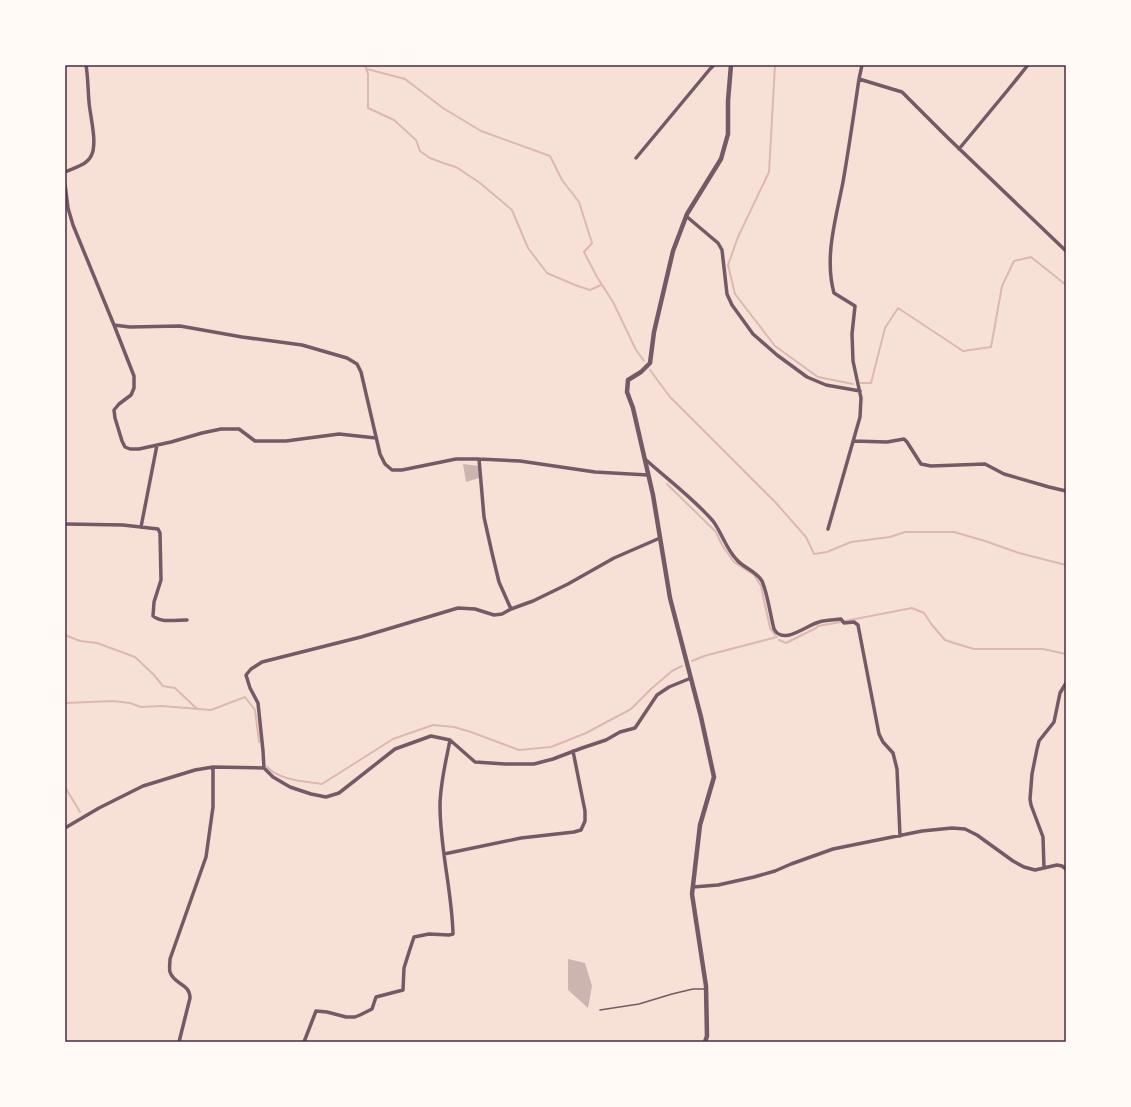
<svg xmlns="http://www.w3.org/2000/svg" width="1131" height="1107" viewBox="0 0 1131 1107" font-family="'Source Serif 4',serif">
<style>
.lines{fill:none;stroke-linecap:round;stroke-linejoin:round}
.stream{stroke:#dcb8b0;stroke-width:2}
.building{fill:#ccb4b1}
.service{stroke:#755966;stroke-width:1.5}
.minor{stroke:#755966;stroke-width:3.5}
.tertiary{stroke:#755966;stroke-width:4.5}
.neatline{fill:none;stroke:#4a2c40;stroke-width:1.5}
</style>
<rect width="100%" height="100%" fill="#f7e1d7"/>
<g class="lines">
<path class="stream" d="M365,65L368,74V108L394,120L416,140L420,151L430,158L443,163L456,167L480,183L512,210L528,248L547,273L575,285L590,290L601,285
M775,65L769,172L738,237L728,265L735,294L775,346L818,377L853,384
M367,69L405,79L443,108L481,131L550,156L562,180L579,202L592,243L584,252L597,277L613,302L636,350L644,361
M650,370L670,397L776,503L806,537L814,554L827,552L851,542L890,537L905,532H954L985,541L1019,553L1066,565
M861,383H871L885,328L898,308L963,351L991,347L1002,286L1014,261L1031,257L1066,285
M667,484L716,532L722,545L734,562L754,575L761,586L770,628L775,635
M845,621L912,608L924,613L932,625L945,640L954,643L974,649H1043L1066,654
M65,635L80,641L97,643L135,657L154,675L163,686L175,688L196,708
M779,640L786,643L816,628L818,626L841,622
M692,661L704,656L777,637
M65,703L113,701L130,703L141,707L162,706L211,710L245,697L255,710L259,742
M267,767C281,781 304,781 322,784L393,739L433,725L454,727L471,732L519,750L551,747L586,733L631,709L651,689L672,671L682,666
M65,787L80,812"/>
</g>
<path class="building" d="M463,464L479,466V478L466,482Z
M568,959L585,963L592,986L588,1008L568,990Z"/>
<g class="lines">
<path class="service" d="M600,1010L639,1004L672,994L693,989H706"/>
<path class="minor" d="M862,65L859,79L902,92L947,137L1066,251
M959,149L1007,91L1028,65
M636,158L710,69L714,65
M65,172C73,168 87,165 91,156C98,144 90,116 89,102C88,90 88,77 86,65
M65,184L68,208L73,225L114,325L130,327L180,326L242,337L302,345L347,358L357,364L361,372L380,454L385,464L392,470H402L456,459H479L520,461L595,472L648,475
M686,216L718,243L722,250L727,294L732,305L753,334L777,355L807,377L826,385L860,391
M114,325L134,376V388L131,395L119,404L114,410L115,418L122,441L125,447L130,449H139L171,442L202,433L221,429H239L255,441H286L339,434L376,438
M854,441L887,442L904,439L907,442L921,464L931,466L985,464L1004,474L1049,487L1066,491
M479,459L484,517L492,553L499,582L511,609
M645,459C667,479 693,498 713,521C722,533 726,549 737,560C744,568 756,571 762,581C768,595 770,614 774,629C783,646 807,625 819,622C826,620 834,620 841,619L844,623L854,622L858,625L879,734L883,742L893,753L897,769L900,836
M65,524L123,525L158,529L160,533L161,580L154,602L153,616C161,623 176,620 187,620
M141,527L157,445
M828,529L860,417L861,398L853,361L852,334L855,306L834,293C824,257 836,218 843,182C849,148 854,113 859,79
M264,768L263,751L258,703L250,688L246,675L251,669L262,662L361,637L458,608L475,609L494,615L502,614L511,609L533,601L568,584L614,558L660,538
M65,828L99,808L143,786L195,770L213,767L264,768L273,777L290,787L311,794L326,797L339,793L395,749L431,736L450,740L475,762L505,764H534L553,759L582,748L606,740L620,732L635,728L657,695L669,687L691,678
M444,854L521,838L574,832L581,830L585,821V811L573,751
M1044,868L1043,837L1031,805L1030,799L1032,774L1037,749L1039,741L1054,722L1060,693L1066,683
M693,887L718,885L754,877L775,871L791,864L833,849L922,831L952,828L965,829L977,835L1013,861L1024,867L1035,870L1057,865L1062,866L1066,869
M179,1042L190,998C190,983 174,985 170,972C169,969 170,963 170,959L206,857L213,807V767
M304,1042L316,1011L327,1012L346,1017H355L360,1015L372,1009L376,997L403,990L404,968L409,952L414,937L429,934L449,935L453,934C452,891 440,849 440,806C440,784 446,761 450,740"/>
<path class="tertiary" d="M705,1042L707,1036L706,986L692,894L700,825L714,777L701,717L670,598L653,495L633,408L627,392L628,380L641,372L650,363L654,332L673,251L687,214L721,159L728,134V101L731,65"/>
</g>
<rect width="1131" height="1107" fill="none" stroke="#fffaf5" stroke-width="132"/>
<rect x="66" y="66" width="999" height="975" class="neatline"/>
</svg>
